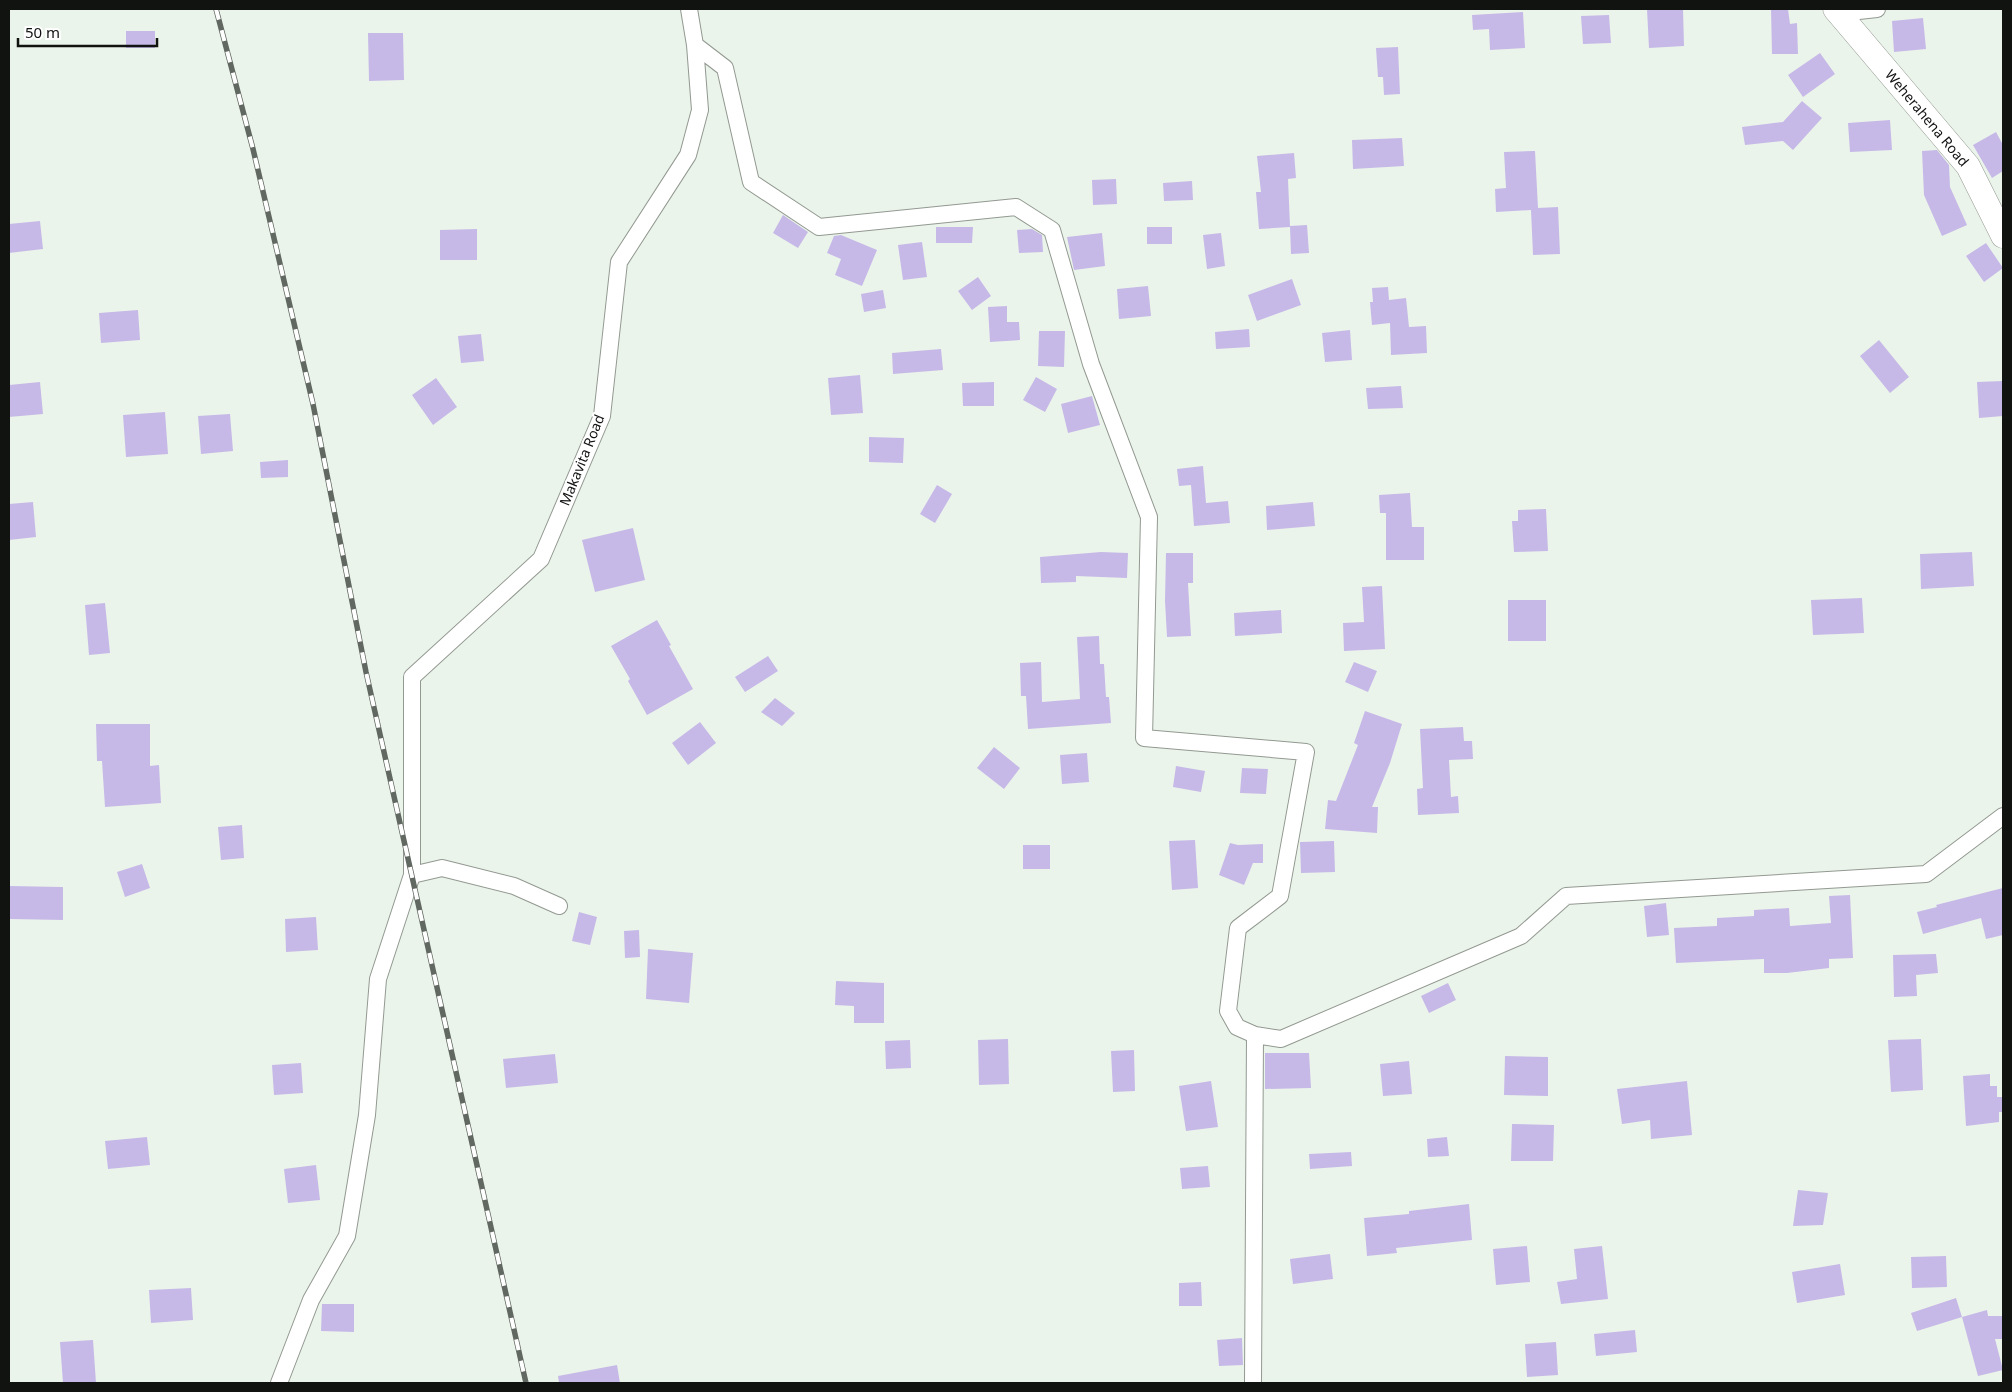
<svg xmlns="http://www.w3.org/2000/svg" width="2012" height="1392" viewBox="0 0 2012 1392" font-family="'Noto Sans',sans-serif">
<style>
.building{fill:#c6b9e8}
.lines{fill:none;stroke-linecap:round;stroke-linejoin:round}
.street-casing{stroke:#929991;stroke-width:18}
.secondary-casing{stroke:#929991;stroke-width:25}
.street{stroke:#fff;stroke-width:16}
.secondary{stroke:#fff;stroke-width:24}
.rail-casing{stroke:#616761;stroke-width:5.5}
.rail{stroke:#fff;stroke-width:4;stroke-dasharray:11;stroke-linecap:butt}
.labels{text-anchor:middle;stroke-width:4;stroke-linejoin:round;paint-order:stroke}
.street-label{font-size:14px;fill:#101310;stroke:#fff}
</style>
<rect width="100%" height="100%" fill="#ebf4ea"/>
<path class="building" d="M1647,9H1683L1684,46L1649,48Z
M1771,9H1788L1790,24L1797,23L1798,54H1772Z
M1523,12L1525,48L1490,50L1489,29L1473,30L1472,15Z
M1609,15L1611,43L1583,44L1581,16Z
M1923,18L1926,49L1894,52L1892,21Z
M126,31H155V48H126Z
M368,33H403L404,80L369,81Z
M1398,47L1400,94L1384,95L1383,77H1378L1376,48Z
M1820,53L1835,74L1803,97L1788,75Z
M1802,101L1822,118L1793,150L1783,141L1745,145L1742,127L1783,122Z
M1890,120L1892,150L1850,152L1848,123Z
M1996,132L2003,145V171L1992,178L1973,145Z
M1402,138L1404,166L1353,169L1352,140Z
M1937,150L1949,165L1950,187L1967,225L1942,236L1924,195L1922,151Z
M1535,151L1538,208L1558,207L1560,254L1533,255L1531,210L1496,212L1495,189L1506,188L1504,152Z
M1294,153L1296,178L1288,179L1290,226L1307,225L1309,253L1291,254L1290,227L1259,229L1256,192H1261L1257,156Z
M1116,179L1117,204L1093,205L1092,180Z
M1192,181L1193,200L1164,201L1163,183Z
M783,215L808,232L798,248L773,233Z
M40,221L43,249L9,253V224Z
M936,227H973L972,243H936Z
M1147,227H1172V244H1147Z
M477,229V260H440V230Z
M1032,229L1042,235L1043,252L1019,253L1017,230Z
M1102,233L1105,266L1074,270L1067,237Z
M1221,233L1225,266L1207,269L1203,235Z
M841,235L877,250L862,286L835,275L841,259L827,253L834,236Z
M922,242L927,277L903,280L898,245Z
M1986,243L2003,268L1984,282L1966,256Z
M978,277L991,296L972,310L958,291Z
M1292,279L1301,305L1257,321L1248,295Z
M1148,286L1151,316L1119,319L1117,289Z
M1388,287L1389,300L1406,298L1409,327L1426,326L1427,353L1391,355L1390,323L1372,325L1370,302H1373L1372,288Z
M883,290L886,308L864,312L861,294Z
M1007,306V322H1019L1020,340L990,342L988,307Z
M138,310L140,340L101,343L99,313Z
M1249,329L1250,347L1216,349L1215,332Z
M1350,330L1352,360L1325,362L1322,333Z
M1039,331H1065L1064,367L1038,366Z
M481,334L484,361L461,363L458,336Z
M1879,340L1909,377L1890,393L1860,356Z
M941,349L943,370L893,374L892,353Z
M860,375L863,413L831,415L828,378Z
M1036,377L1057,389L1045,412L1023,400Z
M436,378L457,407L433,425L412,395Z
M2003,381V416L1979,418L1977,382Z
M40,382L43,414L9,417V385Z
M994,382V406H963L962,383Z
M1401,386L1403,408L1368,409L1366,388Z
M1092,396L1100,425L1068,433L1061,404Z
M165,412L168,454L126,457L123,415Z
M230,414L233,451L201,454L198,416Z
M869,437L904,438L903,463L869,462Z
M288,460V477L261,478L260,462Z
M1203,466L1206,503L1228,501L1230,523L1194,526L1191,485L1179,486L1177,469Z
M937,485L952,494L935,523L920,514Z
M1410,493L1412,527H1424V560H1386V513H1380L1379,495Z
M33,502L36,537L9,540V504Z
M1313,502L1315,526L1267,530L1266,506Z
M1546,509L1548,551L1514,552L1512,521H1518V510Z
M633,528L645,580L595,592L582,540Z
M1101,552L1128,553L1127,578L1076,576V582L1041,583L1040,557Z
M1972,552L1974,586L1921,589L1920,554Z
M1166,553H1193V583H1188L1191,636L1167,637L1165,601Z
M1382,586L1385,649L1344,651L1343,623L1364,622L1362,587Z
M1862,598L1864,633L1813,635L1811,600Z
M1508,600H1546V641H1508Z
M105,603L110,653L89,655L85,605Z
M1281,610L1282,633L1235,636L1234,613Z
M657,620L671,645L669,646L693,689L647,715L628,681L630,679L611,646Z
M1099,636L1100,664H1104L1106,697H1109L1111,723L1028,729L1026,696H1021L1020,663L1041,662L1042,702L1080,699L1077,637Z
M768,656L778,671L745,692L735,677Z
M1354,662L1377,671L1368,692L1345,682Z
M775,698L795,713L782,726L761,712Z
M1365,711L1402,724L1390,763L1372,807H1378L1377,833L1325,829L1328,800L1336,801L1358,745L1354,743Z
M700,722L716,743L688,765L672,743Z
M96,724H150V766L159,765L161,803L105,807L102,761H97Z
M1463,727L1464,741H1472L1473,759L1449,760L1451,797L1458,796L1459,813L1418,815L1417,789L1423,788L1420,729Z
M994,747L1020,768L1004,789L977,768Z
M1087,753L1089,782L1062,784L1060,755Z
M1176,766L1205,771L1201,792L1173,787Z
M1242,768L1268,769L1266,794L1240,793Z
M242,825L244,858L221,860L218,827Z
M1195,840L1198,888L1172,890L1169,841Z
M1334,841L1335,872L1301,873L1300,842Z
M1230,843L1238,845L1263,844V863H1253L1244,885L1219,875Z
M1023,845H1050V869H1023Z
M142,864L150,888L125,897L117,872Z
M9,886L63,887V920L9,919Z
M2003,888V935L1986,939L1981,918L1923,934L1917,912L1937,907L1936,905Z
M1850,895L1853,958L1829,959V968L1787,973H1764V959L1676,963L1674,928L1717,926V918L1754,916V910L1789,908L1790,926L1831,923L1829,896Z
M1666,903L1669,935L1647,937L1644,906Z
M579,912L597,917L590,945L572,941Z
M316,917L318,950L286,952L285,919Z
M639,930L640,957L625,958L624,931Z
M648,949L693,953L689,1003L646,999Z
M1936,954L1938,973L1916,975L1917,996L1894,997L1893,955Z
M836,981L884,983V1023H854V1006L835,1005Z
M1448,983L1456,1000L1429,1013L1421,996Z
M1008,1039L1009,1084L979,1085L978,1040Z
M1921,1039L1923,1090L1891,1092L1888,1040Z
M910,1040L911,1068L886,1069L885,1041Z
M1134,1050L1135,1091L1113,1092L1111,1051Z
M1265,1053H1309L1311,1088L1265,1089Z
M555,1054L558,1083L506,1088L503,1059Z
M1505,1056L1548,1057V1096L1504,1095Z
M1409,1061L1412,1094L1383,1096L1380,1064Z
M301,1063L303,1093L274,1095L272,1065Z
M1990,1074V1086H1997V1097H2003V1112H1999V1122L1966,1126L1963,1076Z
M1211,1081L1218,1127L1186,1131L1179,1086Z
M1687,1081L1692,1135L1651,1139L1650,1120L1622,1124L1617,1089Z
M1512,1124L1554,1125L1553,1161H1511Z
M147,1137L150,1165L108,1169L105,1141Z
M1447,1137L1449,1156L1428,1157L1427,1139Z
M1351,1152L1352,1166L1310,1169L1309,1154Z
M316,1165L320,1200L288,1203L284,1169Z
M1208,1166L1210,1187L1182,1189L1180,1168Z
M1798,1190L1828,1193L1823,1225L1793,1226Z
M1469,1204L1472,1240L1396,1248L1397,1253L1367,1256L1364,1218L1409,1214V1211Z
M1527,1246L1530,1282L1496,1285L1493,1249Z
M1602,1246L1608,1299L1561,1304L1557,1282L1577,1279L1574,1249Z
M1330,1254L1333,1279L1293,1284L1290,1259Z
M1946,1256L1947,1287L1912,1288L1911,1257Z
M1840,1264L1845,1295L1797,1303L1792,1272Z
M1201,1282L1202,1306H1179V1283Z
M191,1288L193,1320L151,1323L149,1290Z
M1956,1298L1962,1317L1917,1331L1911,1313Z
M322,1304H354V1332L321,1331Z
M1987,1310L1988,1316H2003V1339H1995L2003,1370L1978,1376L1962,1317Z
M1635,1330L1637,1352L1596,1356L1594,1334Z
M1242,1338L1243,1365L1219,1366L1217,1340Z
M93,1340L96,1383H63L60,1342Z
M1556,1342L1558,1375L1527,1377L1525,1344Z
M617,1365L620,1383H559L558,1376Z"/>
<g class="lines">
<defs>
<path id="street" d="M1840,13L1877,9
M695,45L725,68L751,182L819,227L1016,207L1052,230L1091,364L1149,517L1144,738L1306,752L1280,896L1238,928L1228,1011L1237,1027L1255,1035L1281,1039L1521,936L1566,896L1926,874L2003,816
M412,875L442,868L514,886L559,906
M279,1383L311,1300L347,1236L367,1115L378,979L412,875V677L541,559L602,416L619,262L688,155L700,110L695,45L689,9
M1253,1383L1255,1035"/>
<path id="secondary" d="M1835,9L1968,166L2003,236"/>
</defs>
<use href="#street" class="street-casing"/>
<use href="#secondary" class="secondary-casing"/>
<use href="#street" class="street"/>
<use href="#secondary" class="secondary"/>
<defs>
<path id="rail" d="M216,9L253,149L313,404L366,672L526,1383"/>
</defs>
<use href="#rail" class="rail-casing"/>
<use href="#rail" class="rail"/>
</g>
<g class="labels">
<g class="street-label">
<text transform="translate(1927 118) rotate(50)" y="5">Weherahena Road</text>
<text transform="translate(582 460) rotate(-68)" y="5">Makavita Road</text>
</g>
</g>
<rect width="2012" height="1392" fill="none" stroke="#101310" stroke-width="20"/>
<path d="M18 38v8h139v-8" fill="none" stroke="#101310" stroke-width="2.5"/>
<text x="25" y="38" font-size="15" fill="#101310" stroke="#ffffff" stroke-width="4" paint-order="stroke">50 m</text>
</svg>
